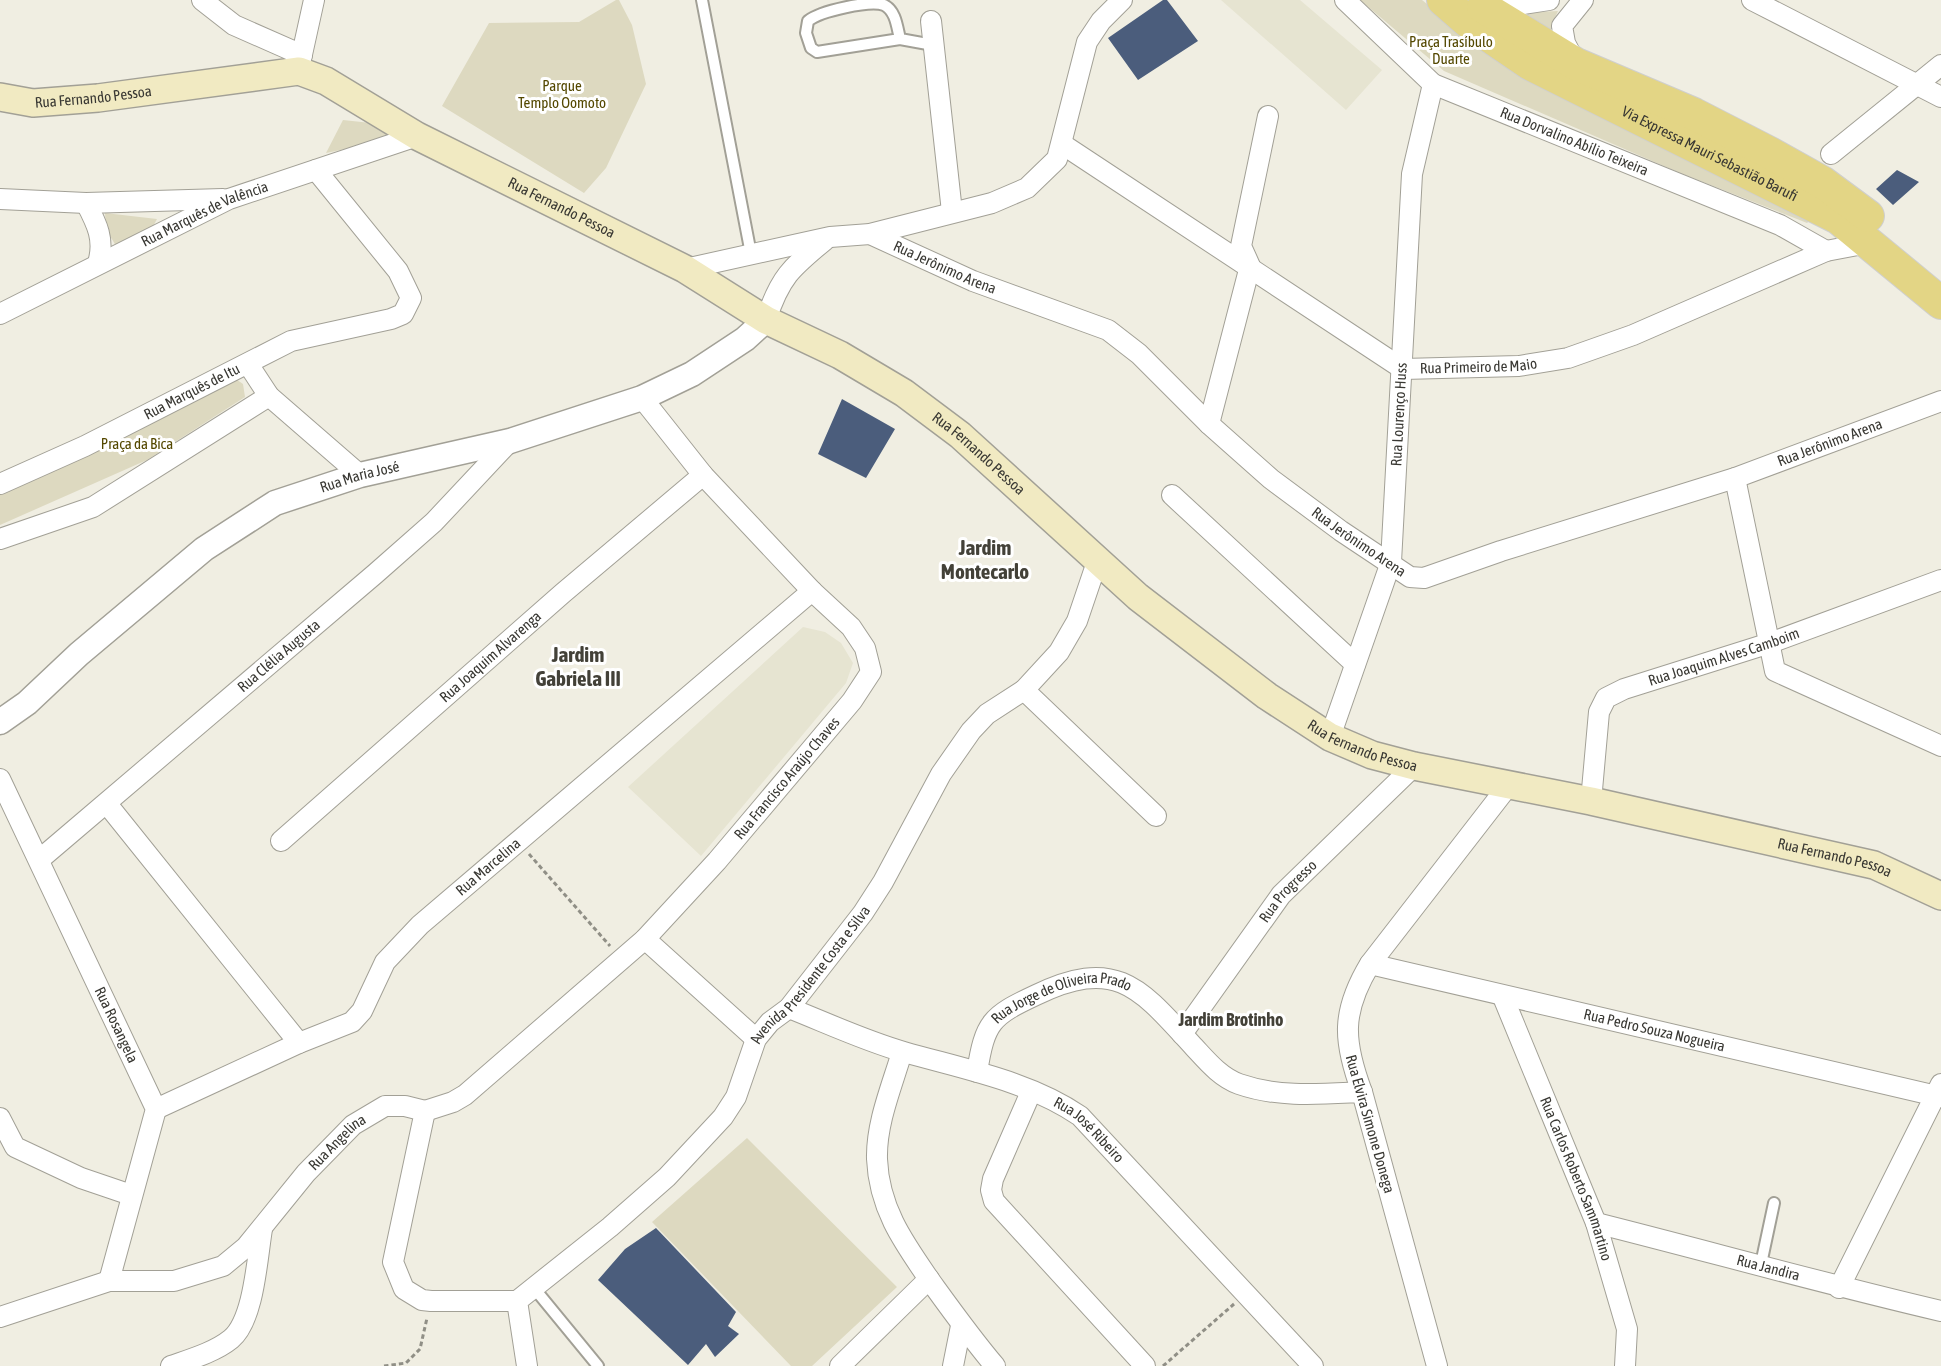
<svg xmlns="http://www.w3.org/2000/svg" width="1941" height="1366" viewBox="0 0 1941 1366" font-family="'Asap Condensed',sans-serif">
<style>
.built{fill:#e6e4d1}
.green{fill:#ddd9c0}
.building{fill:#4b5d7c}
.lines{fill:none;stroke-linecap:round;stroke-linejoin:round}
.service-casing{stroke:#a2a096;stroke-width:14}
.minor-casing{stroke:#a2a096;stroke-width:22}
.tertiary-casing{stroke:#a2a096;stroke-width:27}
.secondary-casing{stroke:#a2a096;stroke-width:30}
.primary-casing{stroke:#cfcfce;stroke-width:34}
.path{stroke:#908f86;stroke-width:3;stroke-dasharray:4.5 3;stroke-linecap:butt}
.service{stroke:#fff;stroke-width:10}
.minor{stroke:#fff;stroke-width:20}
.tertiary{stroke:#fff;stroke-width:24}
.secondary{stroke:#f1eac2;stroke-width:27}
.primary{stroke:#e3d585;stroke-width:32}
.labels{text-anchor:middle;stroke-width:6;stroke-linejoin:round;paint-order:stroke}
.park-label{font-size:15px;fill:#544800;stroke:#fff}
.street-label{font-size:15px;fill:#393833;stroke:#fff}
.quarter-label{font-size:18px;font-weight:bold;fill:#434138;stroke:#fff}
.district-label{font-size:21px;font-weight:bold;fill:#434138;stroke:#fff}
</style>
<rect width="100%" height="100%" fill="#f0eee2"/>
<path class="built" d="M1221,0H1300L1382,70L1346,110Z
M803,627L825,632L841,643L853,663L846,683L701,856L628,787Z"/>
<path class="green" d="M616,0H619L632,25L646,84L606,168L584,193L442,106L489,23L579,22Z
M1360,0H1422L1496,59L1814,217L1807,223L1680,173L1444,71Z
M1558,11L1552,24L1555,39L1518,13Z
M343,120L380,124L392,136L360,146L326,153Z
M105,213L157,219L147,238L116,246L106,229Z
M233,377L243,384L245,397L147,460L0,525V487Z
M747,1138L897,1287L812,1366H791L652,1222Z"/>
<path class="building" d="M1163,0H1167L1198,41L1138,80L1108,38Z
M1897,170L1919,182L1893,205L1876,189Z
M842,399L895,429L866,478L818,454Z
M656,1228L736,1312L728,1326L739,1334L715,1357L706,1344L688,1365L598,1280L625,1249Z"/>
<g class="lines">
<defs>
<path id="service" d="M702,0L751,254
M900,39C897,27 896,11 884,5C870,0 820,11 808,21L806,33L811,48L817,52L900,39L933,45
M1761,1264L1774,1203
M534,1288L598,1366"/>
<g id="minor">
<path d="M202,0L234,25L302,55"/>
<path id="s1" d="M1345,0L1433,84L1780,225L1826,251"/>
<path d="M1752,0L1941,97"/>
<path d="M1484,10L1549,0"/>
<path d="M931,21L952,212"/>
<path d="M1575,62L1565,43L1562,26L1583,0"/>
<path d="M299,68L314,0"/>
<path id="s2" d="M1062,144L1403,369L1519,366L1568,358L1633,335L1826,251L1868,243"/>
<path d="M1831,154L1941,65"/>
<path d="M0,199L86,203L223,199"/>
<path d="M86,203C97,224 105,240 98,263"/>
<path id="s3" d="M870,234L973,281L1108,330L1139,354L1209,424L1271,479L1341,531L1410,577L1424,578L1501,551L1735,478L1941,401"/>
<path d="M685,269L830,237L870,234L992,203L1027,188L1057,159L1087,42L1101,21L1122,0"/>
<path id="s4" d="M0,314L229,199L417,136"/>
<path d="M766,320C780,277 791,268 825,240"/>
<path d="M248,364L269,396L360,475"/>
<path d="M1209,424L1250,266L1241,246L1268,116"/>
<path d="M1735,478L1775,671L1941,746"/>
<path id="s5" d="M0,484L85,446L291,341L391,319L403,314L411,298L398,271L316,170"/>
<path d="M1172,495L1355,664"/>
<path d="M0,539L93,507L269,396"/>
<path d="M1024,690L1156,816"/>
<path id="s6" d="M1330,737L1391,562L1412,174L1433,84"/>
<path id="s7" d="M0,779L156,1109L109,1281"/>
<path id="s8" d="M1591,801L1599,712L1606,698L1624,689L1770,643L1941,580"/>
<path d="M107,804L299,1043"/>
<path id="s9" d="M281,841L563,593L703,475"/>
<path id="s10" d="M39,860L375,574L434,522L510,441"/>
<path d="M645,939L756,1039"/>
<path id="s11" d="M1370,964L1941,1097"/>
<path id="s12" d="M1503,997L1596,1223L1627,1329L1625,1366"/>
<path id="s13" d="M789,1008C827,1023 865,1041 904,1052C963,1069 1029,1081 1080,1116L1313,1366"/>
<path id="s14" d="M1182,1034L1281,895L1414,766"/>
<path d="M902,1052C892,1086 876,1123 877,1159C879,1209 904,1243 931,1282C952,1311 972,1339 995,1366"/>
<path id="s15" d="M977,1072C985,1022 991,1016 1036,995C1117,956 1140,988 1194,1047C1207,1061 1220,1077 1239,1084C1279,1098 1321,1094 1362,1092"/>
<path d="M1031,1092L993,1179L991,1190L994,1201L1145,1366"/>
<path id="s16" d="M156,1109L299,1043L352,1022L362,1011L385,962L420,925L812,591"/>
<path id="s17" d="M425,1111L453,1102L465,1095L645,939L717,861L852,701L871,672L865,648L851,627L812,591L703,475L642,398"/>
<path d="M0,1118L15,1147L81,1178L131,1195"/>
<path id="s18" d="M1596,1223C1711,1252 1825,1284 1941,1311"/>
<path d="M1839,1288L1941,1084"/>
<path id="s19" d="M0,1317L109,1281H174L223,1266L246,1247L306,1173L353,1125L385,1106H405L425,1111L393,1262L404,1289L422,1300L431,1301H517"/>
<path d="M171,1366C191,1359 215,1352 231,1339C254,1320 257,1259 262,1229"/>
<path id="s20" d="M527,1366L517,1301L610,1227L667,1177L723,1117L736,1097L756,1039L770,1022L789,1008L863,913L883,882L941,774L971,731L987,714L1024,690L1059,652L1077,621L1097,562"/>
<path d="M840,1366L929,1279"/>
<path d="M953,1366L961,1326"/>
<path d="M1437,1366L1362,1092C1343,1041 1341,1012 1370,964L1508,786"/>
</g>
<g id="tertiary">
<path id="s21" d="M0,722L27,703L79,654L204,549L275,503L360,475L510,441L642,398L692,374L745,339L766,320"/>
</g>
<g id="secondary">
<path id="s22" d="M0,97L33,103L98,98L299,71L326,81L417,136L685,269L766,320L840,355L904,393L960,435L1138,597L1267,696L1330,737L1372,755L1414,766L1591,801L1874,865L1941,896"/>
</g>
<g id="primary">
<path id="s23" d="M1443,0L1467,21L1530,64L1838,218L1941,303"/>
<path d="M1483,7L1576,64L1694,114L1770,153L1822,182L1868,216"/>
</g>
</defs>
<use href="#service" class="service-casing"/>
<use href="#minor" class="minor-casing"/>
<use href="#tertiary" class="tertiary-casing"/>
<use href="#secondary" class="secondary-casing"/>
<use href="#primary" class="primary-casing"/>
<path class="path" d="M529,854L610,946
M384,1366L406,1363L420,1349L427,1318
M1163,1366L1234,1304"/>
<use href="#service" class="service"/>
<use href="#minor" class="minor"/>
<use href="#tertiary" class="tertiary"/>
<use href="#secondary" class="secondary"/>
<use href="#primary" class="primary"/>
</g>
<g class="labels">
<g class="park-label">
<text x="1451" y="47">Praça Trasíbulo<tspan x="1451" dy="17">Duarte</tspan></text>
<text x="562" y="91">Parque<tspan x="562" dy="17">Templo Oomoto</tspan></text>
<text x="137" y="449">Praça da Bica</text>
</g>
<g class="street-label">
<text dy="5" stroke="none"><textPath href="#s22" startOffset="94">Rua Fernando Pessoa</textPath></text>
<text dy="5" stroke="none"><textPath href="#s1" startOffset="274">Rua Dorvalino Abílio Teixeira</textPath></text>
<text dy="5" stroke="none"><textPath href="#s23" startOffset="309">Via Expressa Mauri Sebastião Barufi</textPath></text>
<text dy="5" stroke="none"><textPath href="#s22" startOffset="598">Rua Fernando Pessoa</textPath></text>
<text dy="5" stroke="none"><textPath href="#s4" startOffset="228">Rua Marquês de Valência</textPath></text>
<text dy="5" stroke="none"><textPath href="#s3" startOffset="82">Rua Jerônimo Arena</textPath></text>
<text dy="5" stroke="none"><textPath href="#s2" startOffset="484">Rua Primeiro de Maio</textPath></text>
<text dy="5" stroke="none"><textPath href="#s5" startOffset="213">Rua Marquês de Itu</textPath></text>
<text dy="5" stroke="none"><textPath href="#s6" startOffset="333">Rua Lourenço Huss</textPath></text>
<text dy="5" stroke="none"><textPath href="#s3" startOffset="1090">Rua Jerônimo Arena</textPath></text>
<text dy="5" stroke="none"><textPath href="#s22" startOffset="1084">Rua Fernando Pessoa</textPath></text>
<text dy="5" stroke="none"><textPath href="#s21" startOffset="441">Rua Maria José</textPath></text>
<text dy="5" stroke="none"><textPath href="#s3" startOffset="586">Rua Jerônimo Arena</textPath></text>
<text dy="5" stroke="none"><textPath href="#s10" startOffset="315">Rua Clélia Augusta</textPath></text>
<text dy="5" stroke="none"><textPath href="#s8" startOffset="230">Rua Joaquim Alves Camboim</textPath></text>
<text dy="5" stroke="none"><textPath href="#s9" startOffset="279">Rua Joaquim Alvarenga</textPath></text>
<text dy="5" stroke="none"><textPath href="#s22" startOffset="1570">Rua Fernando Pessoa</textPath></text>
<text dy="5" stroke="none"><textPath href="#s17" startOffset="496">Rua Francisco Araújo Chaves</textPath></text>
<text dy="5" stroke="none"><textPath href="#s22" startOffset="2056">Rua Fernando Pessoa</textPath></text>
<text dy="5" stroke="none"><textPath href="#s16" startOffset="424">Rua Marcelina</textPath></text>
<text dy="5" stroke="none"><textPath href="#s14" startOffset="178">Rua Progresso</textPath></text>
<text dy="5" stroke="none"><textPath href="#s20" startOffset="512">Avenida Presidente Costa e Silva</textPath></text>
<text dy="5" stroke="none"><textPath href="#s15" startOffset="129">Rua Jorge de Oliveira Prado</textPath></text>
<text dy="5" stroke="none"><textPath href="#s7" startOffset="272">Rua Rosangela</textPath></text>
<text dy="5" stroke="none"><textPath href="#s11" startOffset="292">Rua Pedro Souza Nogueira</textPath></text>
<text transform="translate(1370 1124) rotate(74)" y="5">Rua Elvira Simone Donega</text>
<text dy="5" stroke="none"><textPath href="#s13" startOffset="327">Rua José Ribeiro</textPath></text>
<text dy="5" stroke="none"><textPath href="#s19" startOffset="400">Rua Angelina</textPath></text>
<text dy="5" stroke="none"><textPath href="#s12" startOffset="196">Rua Carlos Roberto Sammartino</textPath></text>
<text dy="5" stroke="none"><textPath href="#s18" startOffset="178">Rua Jandira</textPath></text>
</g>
<g class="quarter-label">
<text x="1231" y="1026">Jardim Brotinho</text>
</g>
<g class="district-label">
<text x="985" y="555">Jardim<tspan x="985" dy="24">Montecarlo</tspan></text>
<text x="578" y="662">Jardim<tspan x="578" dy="24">Gabriela III</tspan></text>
</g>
</g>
</svg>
